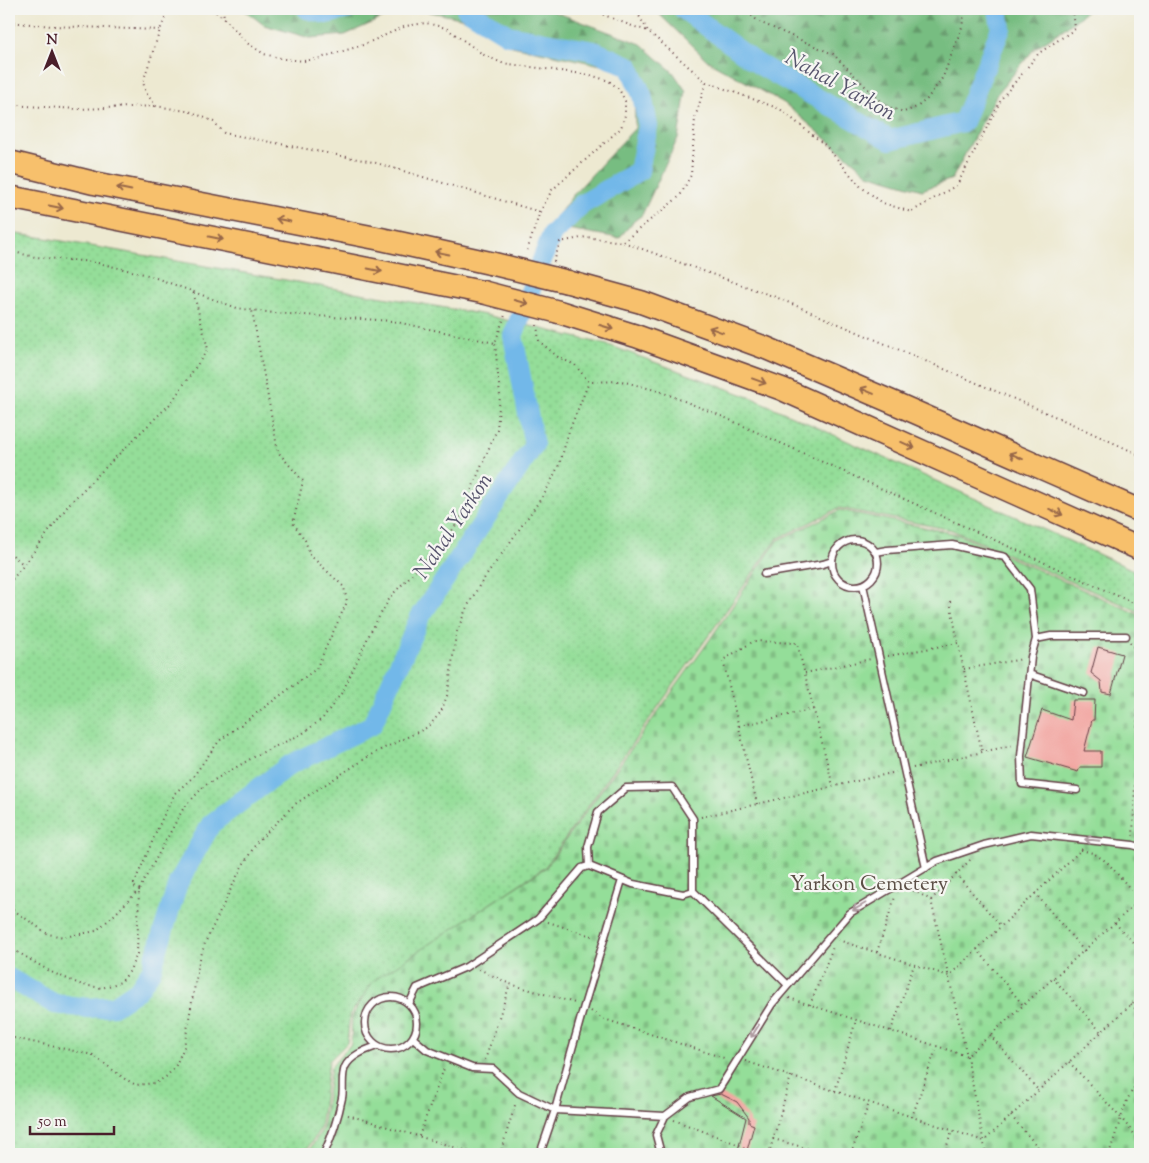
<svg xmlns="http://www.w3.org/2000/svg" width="1149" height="1163" viewBox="0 0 1149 1163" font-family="'Sorts Mill Goudy',serif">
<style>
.grass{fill:url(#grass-dots);stroke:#6f7e62}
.forest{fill:url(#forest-firs);stroke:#606e56}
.cemetery{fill:url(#cemetery-stones);stroke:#6f7e62}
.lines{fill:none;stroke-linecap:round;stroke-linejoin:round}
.river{stroke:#72b8e9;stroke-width:20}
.building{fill:#f2a6a1}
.service-casing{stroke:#623d44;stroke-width:9}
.motorway-casing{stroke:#623d44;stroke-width:25}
.path{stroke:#623d44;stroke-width:2;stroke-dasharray:1 4;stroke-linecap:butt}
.service{stroke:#fff;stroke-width:6}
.motorway{stroke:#f7c06c;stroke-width:22}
.motorway-bridge-casing{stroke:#623d44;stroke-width:25;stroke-linecap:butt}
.motorway-bridge{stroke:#f7c06c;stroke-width:22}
.oneway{stroke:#986748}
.oneway2{stroke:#ae9aa0}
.labels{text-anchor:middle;stroke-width:4.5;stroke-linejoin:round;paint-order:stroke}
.park-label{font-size:21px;fill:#5c4f46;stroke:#f6f6f2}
.water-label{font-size:22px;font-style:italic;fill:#58556e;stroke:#f6f6f2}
</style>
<defs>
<pattern id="grass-dots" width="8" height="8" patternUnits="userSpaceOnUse" patternTransform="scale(1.25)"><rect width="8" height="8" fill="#94de99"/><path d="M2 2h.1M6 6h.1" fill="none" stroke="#81be84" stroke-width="1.8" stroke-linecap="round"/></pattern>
<pattern id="forest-firs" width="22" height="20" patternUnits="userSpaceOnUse" patternTransform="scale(1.25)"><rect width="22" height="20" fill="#77bd81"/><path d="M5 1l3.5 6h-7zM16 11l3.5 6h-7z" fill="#64996a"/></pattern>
<pattern id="cemetery-stones" width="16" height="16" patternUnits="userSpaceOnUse" patternTransform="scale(1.25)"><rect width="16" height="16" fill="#94de99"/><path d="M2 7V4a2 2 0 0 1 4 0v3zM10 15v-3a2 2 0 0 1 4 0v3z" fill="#81be84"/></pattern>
</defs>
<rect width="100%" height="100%" fill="#f6f6f2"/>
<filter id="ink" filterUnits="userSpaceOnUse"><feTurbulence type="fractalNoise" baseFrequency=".02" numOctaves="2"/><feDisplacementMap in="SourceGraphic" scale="10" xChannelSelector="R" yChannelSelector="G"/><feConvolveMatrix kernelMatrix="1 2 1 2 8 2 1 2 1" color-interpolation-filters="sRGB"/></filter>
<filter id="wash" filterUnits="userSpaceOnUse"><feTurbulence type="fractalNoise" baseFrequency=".0096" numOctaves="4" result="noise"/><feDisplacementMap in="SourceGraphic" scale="20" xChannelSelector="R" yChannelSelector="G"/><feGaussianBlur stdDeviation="1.12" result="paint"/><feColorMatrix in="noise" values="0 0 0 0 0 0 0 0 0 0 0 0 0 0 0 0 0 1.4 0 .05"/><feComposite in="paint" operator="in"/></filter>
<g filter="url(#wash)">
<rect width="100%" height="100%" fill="#ede9d1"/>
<path class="grass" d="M9,233L45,238L486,315L611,346L752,398L1140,573V612L952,530L839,508L777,539L545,867L373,982L350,1015L347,1043L329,1061L320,1129L304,1154H9Z"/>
<path class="forest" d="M243,9H403L345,35L310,38L264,25Z
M416,9H547L641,44L673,72L686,91L678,138L642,215L634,221L619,238L550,226L573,195L635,128L634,72L512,46L465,19Z
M656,9H1089L1071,24L1035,48L997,94L952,179L922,190L868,174L784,103L708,61L660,15Z"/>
<path class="cemetery" d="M840,510L957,534L1140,615V1154H307L322,1130L331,1067L351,1044L352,1016L373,981L546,867L706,645L777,541Z"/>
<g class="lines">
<path class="river" d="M307,9L326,14L349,9
M683,9L758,64L890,140L963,122L1001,28L998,9
M9,978L55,1004L88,1008L114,1006L138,990L151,971L178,883L211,824L291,764L372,725L420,617L534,445L513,336L552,234L581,205L639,171L648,126L642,95L629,66L594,51L508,35L466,9"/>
</g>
<g id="blocks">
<path class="building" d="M1098,647L1122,654L1111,694L1102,692L1101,681L1091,673Z
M1073,700H1095L1094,720H1092L1084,751H1101V767H1080L1078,772L1027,757L1042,710L1071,720Z
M721,1094L737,1102L749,1118V1123L754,1125L746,1154H737L746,1118L711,1096Z"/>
</g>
</g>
<g filter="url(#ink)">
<use href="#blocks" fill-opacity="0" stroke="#623d44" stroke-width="1"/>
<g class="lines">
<defs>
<path id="service" d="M832 563a23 23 0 1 1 46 0a23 23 0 1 1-46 0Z
M876,552L887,550L952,545L1005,557L1030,589L1036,639L1031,657L1021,756L1022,784L1077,790
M764,574L823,564L832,561
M863,585L926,868
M1036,639L1051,636H1126
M1029,674L1084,693
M693,891L683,894L633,884L589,866L588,847L598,812L626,788L672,787L693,819V891L788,985
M365 1023a26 26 0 1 1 52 0a26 26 0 1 1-52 0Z
M409,1004L417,988L466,967L538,919L582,868L589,866
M413,1038L427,1050L472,1068L493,1069L519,1093L555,1110L665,1116
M324,1154C332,1136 338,1118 342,1098C344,1088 341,1077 345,1067C351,1055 366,1050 377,1046
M540,1154L555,1110L584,1006L622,880
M661,1154L656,1135L665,1116L690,1097L719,1089L772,1004L850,913L937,861L984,845L1031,834L1133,845L1140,847"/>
<path id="motorway" d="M9,162L94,183L381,239L490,263
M9,197L482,292
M568,282L641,302L766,348L892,402L1140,511
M559,312L636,336L782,389L1140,549"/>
</defs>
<use href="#service" class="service-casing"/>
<use href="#motorway" class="motorway-casing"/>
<path class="path" d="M169,9L160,30L143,82L146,93L156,106L192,112L214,122L224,133L373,162L540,212
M212,9L224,18L247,43L264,54L284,59L304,61L317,59L363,45L406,26L426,23L446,28L484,55L502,63L590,75L609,81L619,89L625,101V115L621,128L552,190L540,212L526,254
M223,9L224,18
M589,9L632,26L648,31
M744,9L759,22L833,54L885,106L904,112L917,107L927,99L943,77L962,27L965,9
M9,22L52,26L160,30
M706,82L780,109L825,145L861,187L883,203L911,212L957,185L1002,98L1039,53L1075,29L1073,9
M9,105L79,109L156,106
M623,242L680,196L691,175L695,118L706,82L648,31L635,9
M9,251L35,257L94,262L148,275L237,308L274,313L392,321L495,343
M554,262L560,242L586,237L623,242L778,298L1061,419L1140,455
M537,325L539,341L558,357L575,365L589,382L621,381L659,391L719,415L1140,606
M9,552L24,565
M9,583L24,565L70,503L139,434L171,403L208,349L193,291
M950,601L958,643
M1130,642L1134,648L1138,702L1133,836
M888,656L958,643L982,752
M964,669L1023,659
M805,673L871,659
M739,726L814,709
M913,768L1013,745
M757,804L723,660L754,641L797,643L833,786
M701,817L896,772
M1081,850L1093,853L1107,862L1140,900
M956,874L1000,925
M909,888L931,900L967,1056L986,1154
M1035,893L1084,951
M931,900L971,859
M9,907L48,934L64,937L96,931L114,915L139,890L133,886L162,819L175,793L192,778L219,741L316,669L347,602L344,587L310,555L305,540L293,523L303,481L278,452L252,310
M548,922L595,937
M1115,923L1140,950
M838,940L949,976L1082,849
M9,947L51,972L82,985L102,988L121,982L129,972L137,954L139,890L183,809L204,786L259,754L302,734L323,718L343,691L371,631L391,596L447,538L458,522L497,429L500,396L495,343L505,315
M977,949L1023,1005
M877,952L895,897
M479,969L510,984L575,1003
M1053,978L1101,1032
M789,998L967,1056L1140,900
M1131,1004L1140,1014
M810,1005L833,947
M591,1011L601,1018L727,1059
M891,1031L914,965
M990,1035L1038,1090
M9,1037L93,1055L125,1079L136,1085L156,1083L167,1076L176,1065L184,1047L199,962L205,943L240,870L257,842L295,804L374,753L428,727L441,712L448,693L456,634L466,609L479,586L545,493L560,463L569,431L589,382
M485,1060L510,984
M745,1061L984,1141L1140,996
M1069,1062L1121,1118L1140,1141
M835,1091L856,1020
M348,1115L477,1154
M1011,1116L1044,1154
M912,1117L937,1046
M674,1120L742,1146L748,1154
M419,1136L445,1066
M773,1139L828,1154
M500,1154L516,1102
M769,1154L791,1076
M851,1154L869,1103
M944,1154L952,1131
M1109,1154L1127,1100L1140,1077"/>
<use href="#service" class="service"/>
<use href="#motorway" class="motorway"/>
<defs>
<path id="motorway-bridge" d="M490,263L568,282
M482,292L559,312"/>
</defs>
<use href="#motorway-bridge" class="motorway-bridge-casing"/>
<use href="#motorway-bridge" class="motorway-bridge"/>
</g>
<defs><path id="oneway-shaft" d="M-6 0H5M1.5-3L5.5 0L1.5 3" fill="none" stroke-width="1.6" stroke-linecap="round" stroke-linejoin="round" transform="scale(1.25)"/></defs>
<g class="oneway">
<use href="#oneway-shaft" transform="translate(124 189) rotate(-169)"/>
<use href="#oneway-shaft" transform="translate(56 207) rotate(11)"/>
<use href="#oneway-shaft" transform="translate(283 220) rotate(-169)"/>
<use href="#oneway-shaft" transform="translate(216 238) rotate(11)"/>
<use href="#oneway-shaft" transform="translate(442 253) rotate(-168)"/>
<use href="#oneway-shaft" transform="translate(375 270) rotate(12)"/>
<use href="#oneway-shaft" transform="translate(521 302) rotate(15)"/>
<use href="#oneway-shaft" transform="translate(606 327) rotate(17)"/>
<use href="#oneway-shaft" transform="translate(716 330) rotate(-160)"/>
<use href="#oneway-shaft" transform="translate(759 381) rotate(20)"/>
<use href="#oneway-shaft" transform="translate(867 391) rotate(-157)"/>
<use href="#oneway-shaft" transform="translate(908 445) rotate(24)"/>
<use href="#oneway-shaft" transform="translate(1016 456) rotate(-156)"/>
<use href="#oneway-shaft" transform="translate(1056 512) rotate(24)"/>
</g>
<g class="oneway2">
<use href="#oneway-shaft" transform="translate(1092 840) rotate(-174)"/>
<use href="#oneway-shaft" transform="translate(859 907) rotate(150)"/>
<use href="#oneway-shaft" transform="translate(755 1031) rotate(122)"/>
</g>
</g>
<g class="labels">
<g class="park-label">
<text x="869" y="890">Yarkon Cemetery</text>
</g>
<g class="water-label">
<text transform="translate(841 84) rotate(29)" y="8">Nahal Yarkon</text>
<text transform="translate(452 525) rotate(-56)" y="8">Nahal Yarkon</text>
</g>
</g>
<rect width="1149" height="1163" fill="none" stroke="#f6f6f2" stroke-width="30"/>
<g transform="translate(52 52)" stroke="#f6f6f2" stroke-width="4" paint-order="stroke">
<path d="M0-4L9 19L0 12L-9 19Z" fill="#4a1f2b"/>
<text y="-8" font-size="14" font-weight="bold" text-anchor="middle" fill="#4a1f2b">N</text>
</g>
<path d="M30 1126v8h84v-8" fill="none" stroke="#4a1f2b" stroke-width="2.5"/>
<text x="38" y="1126" font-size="15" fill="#4a1f2b" stroke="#f6f6f2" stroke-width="4" paint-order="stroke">50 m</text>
</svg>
